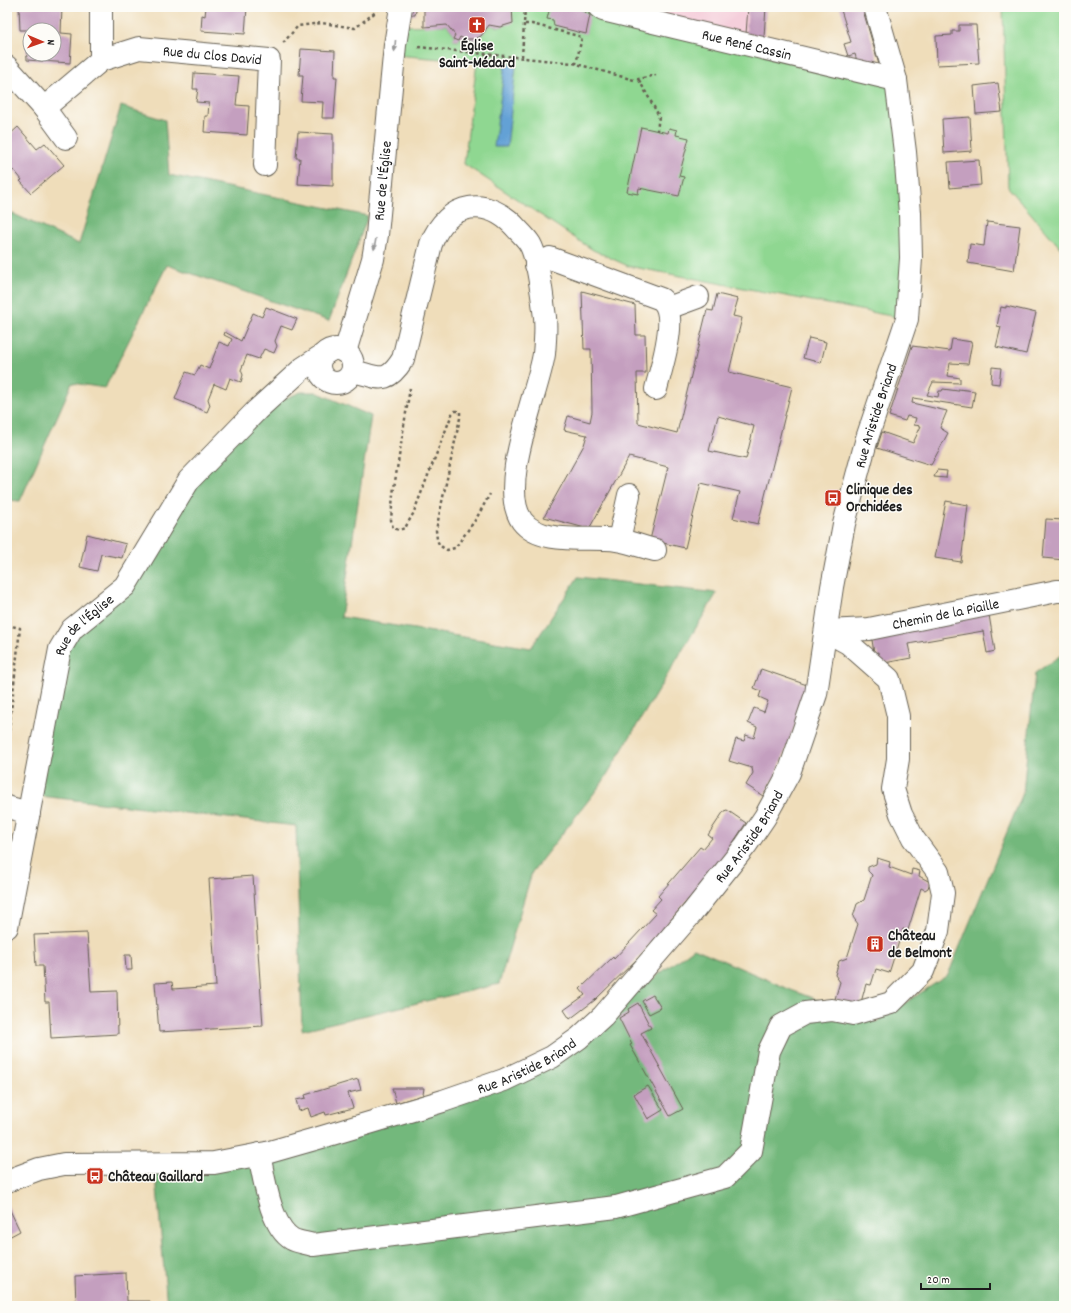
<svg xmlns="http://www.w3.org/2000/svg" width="1071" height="1313" viewBox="0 0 1071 1313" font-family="Dekko,sans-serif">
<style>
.built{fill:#f5cfdb}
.green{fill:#8fd791;stroke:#567a56}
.forest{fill:#73b87b;stroke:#486a4c}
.water{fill:#64a1d5;stroke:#405e78}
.building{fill:#c49fbf;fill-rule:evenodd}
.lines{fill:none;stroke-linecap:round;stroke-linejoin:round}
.minor-casing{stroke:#666053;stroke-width:24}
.path{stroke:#666053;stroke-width:2.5;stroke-dasharray:3 3;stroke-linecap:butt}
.minor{stroke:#fff;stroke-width:22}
.oneway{fill:#999}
.labels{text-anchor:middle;stroke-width:3;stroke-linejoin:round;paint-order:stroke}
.street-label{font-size:15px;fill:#1c1c1c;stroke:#fdfcf7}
.poi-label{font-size:15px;font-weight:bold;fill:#1c1c1c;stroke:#fdfcf7;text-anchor:start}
</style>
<rect width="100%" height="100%" fill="#fdfcf7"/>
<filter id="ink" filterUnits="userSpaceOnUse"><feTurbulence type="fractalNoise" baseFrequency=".025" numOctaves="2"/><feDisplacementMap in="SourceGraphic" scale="8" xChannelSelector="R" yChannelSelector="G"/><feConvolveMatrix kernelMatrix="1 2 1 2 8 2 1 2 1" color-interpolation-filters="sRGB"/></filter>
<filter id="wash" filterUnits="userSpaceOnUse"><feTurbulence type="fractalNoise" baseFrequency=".012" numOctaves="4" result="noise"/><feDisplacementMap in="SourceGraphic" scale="16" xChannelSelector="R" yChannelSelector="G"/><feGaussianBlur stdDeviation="0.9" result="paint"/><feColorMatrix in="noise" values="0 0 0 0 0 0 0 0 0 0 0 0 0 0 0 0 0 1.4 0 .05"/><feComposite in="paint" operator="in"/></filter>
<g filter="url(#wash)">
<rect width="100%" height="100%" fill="#efddba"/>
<path class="built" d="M599,7H748L745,44Z"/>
<path class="green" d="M512,7H599L896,80L907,319L628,266L593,250L464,164L477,62L395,55L398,26L447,25L455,35L454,40L458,41L460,37L464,39H473L475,43L478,42L477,38L481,36L489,25L500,27L508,24Z
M1003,7H1064V252L1008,187Z"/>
<path class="forest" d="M121,106L165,120L169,175L368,216L329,321L167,265L105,388L72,383L20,501L7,500V211L79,244Z
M301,392H316L371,416L341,617L531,648L578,577L717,593L602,783L532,872L499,984L302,1030L296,826L32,795L60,649L125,586L189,480L257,410Z
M1064,653V1306H167L155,1164L214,1163L504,1080L603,1016L694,948L791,990L876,1022L948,975L1023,793L1035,673Z"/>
<path class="water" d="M505,64L516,66L507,147H494Z"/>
<g id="blocks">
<path class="building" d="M19,7H62L61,33L72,34L70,63L27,60L26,44L30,45V54H54V30H20Z
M206,7H247L245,34L201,31L202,15L205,16Z
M410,7H417L415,15H411Z
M424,7H512L513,23L500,27L489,25L481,36L477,38L478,42L475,43L473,39H464L460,37L458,41L453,39L455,35L447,25L424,27Z
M550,7H576L590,15L586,34L554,26L553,20L547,19Z
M748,7H766L764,37L746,34Z
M840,7H862L880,68L858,65L855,54L848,56L844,44L851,42Z
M959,25H976L979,63L937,65L936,36L952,35V31H959Z
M301,49L335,51L334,77H337L334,118H322L323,102L301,101L303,75H299Z
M194,73L239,76L236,105L249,106L247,135L204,132L205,116H208L209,103L196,102L198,89H193Z
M998,83L1002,112L976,114L974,86Z
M970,117L972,151L944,153L942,119Z
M18,127L37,149L45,143L64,165L31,193L20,181L22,180L14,170L7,176V137Z
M641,127L668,133L669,128L677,130L676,135L689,138L679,176L684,177L679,196L639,188L638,194L627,192Z
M298,132L333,134V186L298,184L300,158H296Z
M979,160L981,185L950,188L948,162Z
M987,222L1020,226L1014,271L968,263L970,244L984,246Z
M582,291L635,305L636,335H645L646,373H637L638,423L677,433L707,310L713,311L717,294L738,299L733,316L742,318L729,372L792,387L758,524L733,518L740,492L701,483L685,548L650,540L668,467L629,457L589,529L544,517L584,445L587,435L564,430L568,416L590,422L592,412L591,349H584ZM718,416L754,426L746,459L709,451Z
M1006,306L1036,313L1026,354L996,347L1001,327L997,326L1001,307L1006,308Z
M266,307L297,319L292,330L281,326L275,341L277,346L274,353L264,349L259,359L247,355L241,370L243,375L241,382L230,378L226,389L214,384L208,399L210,405L207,412L175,399L186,372L195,375L200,365L209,369L219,342L229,346L232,339L224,335L225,332L241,341L253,313L262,317Z
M809,338L826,342L821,363L803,358Z
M952,339L972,342L968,364L950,363L948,376L960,378V383L933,382L927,395L938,397L939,391H942L943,389L958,391V389L975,391L972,407L913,398L912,403L947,411L940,428L948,433L931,465L877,448L882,432L913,443L921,426L914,425L916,418L907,416L905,421L889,416L912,346L950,351Z
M992,367L1001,368L999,384L991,383Z
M937,470L947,471L946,478L934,477Z
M946,501L968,505L961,562L935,558Z
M1046,519L1064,520V560L1043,558Z
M87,534L126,544L122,558L101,554L97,571L80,567Z
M988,609L995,651L987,653L983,631L908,644L911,658L879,664L878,652L874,653L872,640H865L863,633Z
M761,669L807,685L804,702L776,776L763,796L746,785L753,773L752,768L729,761L736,739L744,741L746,735L754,738L757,727L748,723L754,708L764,712L768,701L759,697L761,691L754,688Z
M727,810L746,823L721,861L639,957L595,1000L570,1019L564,1010L585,995L580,989L613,957L614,959L656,914L651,910L661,899L658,896L700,847L703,849L712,838L708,835L724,811Z
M877,858L890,862L889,867L911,875L912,869L920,871L919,876L930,882L928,888L925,890L921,888L908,930L903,929L889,973L876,969L871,985L866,984L860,1006L835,999L840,982L835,975L839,961L847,958L858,924L853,917L857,904L864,900L872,875L868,871V867L876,864Z
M253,876L263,1026L159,1032L155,983L172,982L173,989L216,986L209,879Z
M87,933L91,992L117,991L118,1034L51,1038L49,1002H45L43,966H36L34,935Z
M125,955H131L132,970H126Z
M653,995L661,1008L649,1014L642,1001Z
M638,1003L651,1028L641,1033L683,1109L670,1116L630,1045L632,1044L619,1018L629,1012L628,1009Z
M358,1079L361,1090L348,1093L353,1108L326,1115L325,1112L311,1117L308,1108L299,1111L296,1100L306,1098L305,1095Z
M648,1086L663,1110L648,1119L634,1094Z
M392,1088H424L423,1095L396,1103Z
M7,1204L20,1231L7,1238Z
M126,1273L127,1301H150V1306H76L75,1276Z"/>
</g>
</g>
<g filter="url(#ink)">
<use href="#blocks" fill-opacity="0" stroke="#666053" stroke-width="1"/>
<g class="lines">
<defs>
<g id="minor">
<path id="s1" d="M599,7L603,10L896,80"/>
<path d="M101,60V7"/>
<path d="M7,67L44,108L66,138"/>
<path id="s2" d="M44,108L101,60L139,48L269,60L265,165"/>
<path d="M536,265L550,258L661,299C680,314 661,368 656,389"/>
<path d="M668,308L698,297"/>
<circle cx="336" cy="366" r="17"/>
<path id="s3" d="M345,352L373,259L377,235L395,45L401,7"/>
<path d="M353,371C379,377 386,386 403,359L431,244C448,201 488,195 518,230C522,234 527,239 530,244C539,260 542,298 545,317C546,328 545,343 544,354C538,393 497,486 522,521C541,546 589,536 617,540C630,542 643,547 655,550"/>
<path d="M619,540L629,495"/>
<path id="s4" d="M826,631L869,629L1057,591H1064"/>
<path d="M7,807L29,813"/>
<path id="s5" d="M7,927L60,649L72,629L125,586L189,480L257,410L303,368L329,351"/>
<path d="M259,1154C264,1177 270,1226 292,1239C297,1242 307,1243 313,1245L616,1207L725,1177L751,1151L769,1051L781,1026L805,1013L832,1010L853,1014L891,1003L923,971L938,931L943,893L938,872L913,838L901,814L893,789L898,759V716L889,679L848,643L826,631"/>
<path id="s6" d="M7,1181L39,1169L64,1164L214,1163L266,1153L322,1137L443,1101L504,1080L552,1057L579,1038L603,1016L692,913L746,845L765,817L789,773L816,694L832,587L844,524L867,438L907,319L911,258L910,213L905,152L896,80L875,7"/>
</g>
</defs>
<use href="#minor" class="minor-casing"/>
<path class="path" d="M525,7L524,24H532L582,37L576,64
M283,43L298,26L322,23L355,28L377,11
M418,47L573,63L634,80L656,75
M522,57L524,24
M639,80L659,116L657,131
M410,388L393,494L391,520L393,528L399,530L405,528L413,514L452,414L455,411H460V418L436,530C437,541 437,545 447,550L455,548L476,519L490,494
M7,625L20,628L7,749
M7,692L13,693"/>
<use href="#minor" class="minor"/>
</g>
<defs><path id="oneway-solid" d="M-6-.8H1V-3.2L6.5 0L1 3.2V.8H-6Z"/></defs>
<g class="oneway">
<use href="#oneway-solid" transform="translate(395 46) rotate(95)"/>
<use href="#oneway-solid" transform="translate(375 244) rotate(100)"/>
</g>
</g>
<defs>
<symbol id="church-square" viewBox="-11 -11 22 22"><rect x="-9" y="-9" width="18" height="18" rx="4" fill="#c8321e" stroke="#fdfcf7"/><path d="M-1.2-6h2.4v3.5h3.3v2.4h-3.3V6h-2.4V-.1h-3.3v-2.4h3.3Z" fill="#fff"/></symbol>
<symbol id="bus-square" viewBox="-11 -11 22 22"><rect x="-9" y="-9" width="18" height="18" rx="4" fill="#c8321e" stroke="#fdfcf7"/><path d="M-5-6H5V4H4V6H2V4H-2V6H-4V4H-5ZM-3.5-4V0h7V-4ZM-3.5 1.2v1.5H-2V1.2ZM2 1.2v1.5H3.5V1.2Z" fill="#fff"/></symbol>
<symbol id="building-square" viewBox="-11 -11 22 22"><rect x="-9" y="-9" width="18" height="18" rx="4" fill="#c8321e" stroke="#fdfcf7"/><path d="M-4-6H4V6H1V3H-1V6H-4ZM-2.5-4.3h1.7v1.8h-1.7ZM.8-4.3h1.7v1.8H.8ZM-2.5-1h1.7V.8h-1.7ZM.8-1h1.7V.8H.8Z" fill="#fff"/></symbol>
</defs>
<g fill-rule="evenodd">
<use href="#church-square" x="467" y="15" width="20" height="20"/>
<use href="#bus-square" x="823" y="488" width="20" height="20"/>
<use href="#building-square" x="865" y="934" width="20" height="20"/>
<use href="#bus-square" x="85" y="1166" width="20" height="20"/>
</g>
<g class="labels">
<g class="street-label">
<text dy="5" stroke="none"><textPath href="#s1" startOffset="153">Rue René Cassin</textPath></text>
<text dy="5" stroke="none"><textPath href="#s2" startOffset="188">Rue du Clos David</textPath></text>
<text dy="5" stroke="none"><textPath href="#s3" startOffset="176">Rue de l'Église</textPath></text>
<text dy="5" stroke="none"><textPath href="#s6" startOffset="1306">Rue Aristide Briand</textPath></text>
<text dy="5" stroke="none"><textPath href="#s4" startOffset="121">Chemin de la Piaille</textPath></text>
<text dy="5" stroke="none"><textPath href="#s5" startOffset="317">Rue de l'Église</textPath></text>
<text dy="5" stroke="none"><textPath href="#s6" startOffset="862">Rue Aristide Briand</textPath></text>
<text dy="5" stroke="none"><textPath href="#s6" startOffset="538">Rue Aristide Briand</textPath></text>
</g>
<g class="poi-label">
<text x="477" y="50" text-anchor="middle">Église<tspan x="477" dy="17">Saint-Médard</tspan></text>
<text x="846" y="494">Clinique des<tspan x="846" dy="17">Orchidées</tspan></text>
<text x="888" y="940">Château<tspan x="888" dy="17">de Belmont</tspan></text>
<text x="108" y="1181">Château Gaillard</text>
</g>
</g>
<rect width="1071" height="1313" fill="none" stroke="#fdfcf7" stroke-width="24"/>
<g transform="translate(42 42) rotate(92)"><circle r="19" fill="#fdfcf7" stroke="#a3a29f"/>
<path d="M0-3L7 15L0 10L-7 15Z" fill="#c8321e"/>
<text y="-6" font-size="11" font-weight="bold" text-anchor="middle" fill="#1c1c1c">N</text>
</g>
<path d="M921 1283v6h69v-6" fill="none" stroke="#1c1c1c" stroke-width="2"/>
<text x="927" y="1283" font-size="12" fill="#1c1c1c" stroke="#fdfcf7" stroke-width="3" paint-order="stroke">20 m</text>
</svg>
